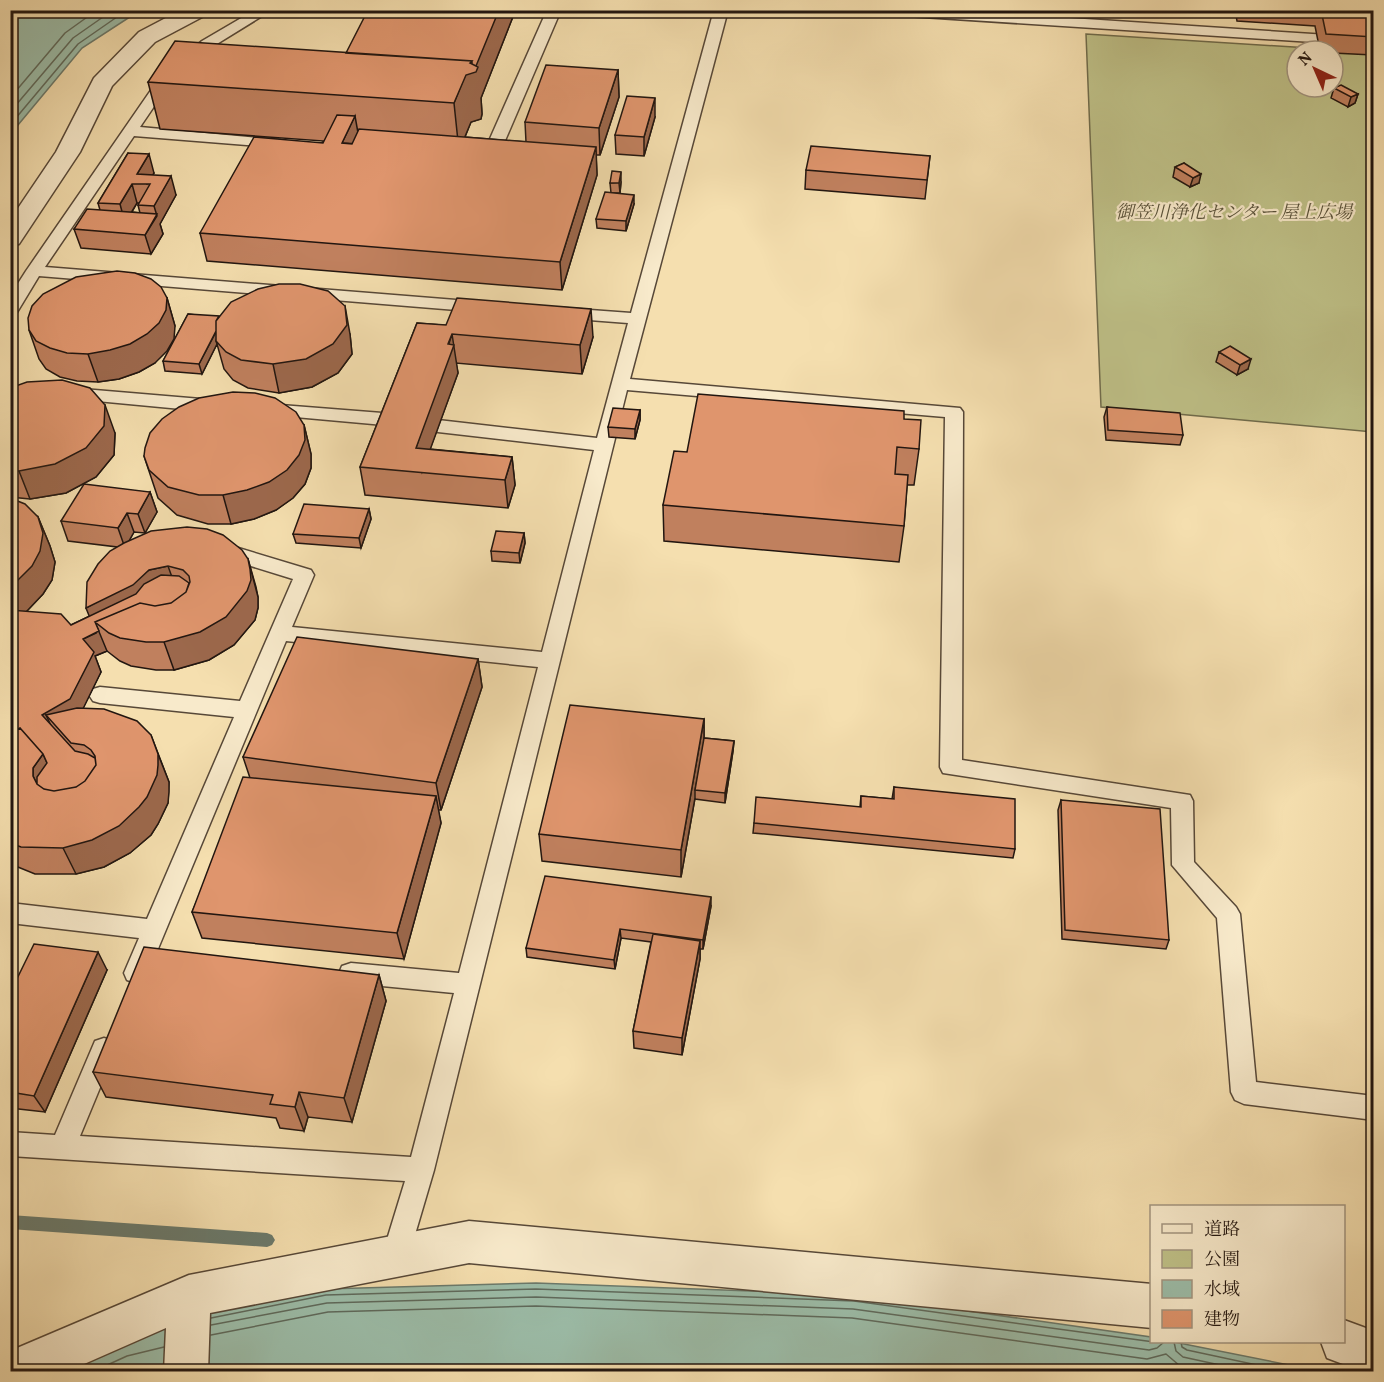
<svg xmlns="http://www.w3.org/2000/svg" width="1384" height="1382" viewBox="0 0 1384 1382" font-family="Vollkorn,'Noto Serif JP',serif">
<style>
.green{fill:#bfc188;stroke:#706c4c;stroke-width:1.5;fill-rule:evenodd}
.water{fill:#9cbda9;stroke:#6b7a6c;stroke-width:1.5}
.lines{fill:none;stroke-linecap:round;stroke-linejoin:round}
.shore{stroke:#5f6a5c;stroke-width:1.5}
.stream{fill:#6b7a6c;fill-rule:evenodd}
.lane-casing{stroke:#574838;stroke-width:3}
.street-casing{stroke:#574838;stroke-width:3}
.lane{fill:#f8eacb;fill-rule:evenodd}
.street{fill:#f8eacb;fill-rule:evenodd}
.wall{fill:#c0805e;stroke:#221610;stroke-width:1.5;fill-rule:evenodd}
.shaded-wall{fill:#9c684c;stroke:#221610;stroke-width:1.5}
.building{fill:#df956d;stroke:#221610;stroke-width:1.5}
.labels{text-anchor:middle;stroke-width:4.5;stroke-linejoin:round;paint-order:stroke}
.far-park-label{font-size:18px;font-style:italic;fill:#59523a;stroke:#f8eacb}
</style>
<rect width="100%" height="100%" fill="#f5dfaf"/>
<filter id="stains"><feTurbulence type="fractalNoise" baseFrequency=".00333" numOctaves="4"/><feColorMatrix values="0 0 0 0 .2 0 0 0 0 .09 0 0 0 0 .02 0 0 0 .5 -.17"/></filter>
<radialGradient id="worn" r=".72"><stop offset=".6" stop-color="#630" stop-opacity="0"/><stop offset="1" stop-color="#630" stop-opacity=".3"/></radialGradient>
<path class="green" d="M1086,34L1373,52V432L1101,407ZM1297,51H1333V87H1297Z"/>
<path class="water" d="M11,10H139V11L82,48L18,125L11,137Z
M536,1283L855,1295L1151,1337L1152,1342H1174L1319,1371L36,1372L208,1312L325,1289Z"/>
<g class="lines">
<path class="shore" d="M10,98L65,33L97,10
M10,112L73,38L113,10
M10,125L78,44L127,10
M211,1318L326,1295L536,1289L854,1301L1154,1342
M211,1325L327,1303L536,1297L853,1309L1149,1350L1157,1348L1164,1342
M211,1335L328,1312L536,1306L852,1318L1147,1359L1166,1354L1180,1366L1208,1372
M1174,1342L1176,1351L1183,1357L1252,1372
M1181,1342L1182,1347L1187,1350L1290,1372
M92,1372L127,1356L164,1347"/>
<path class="stream" d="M10,1215L267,1233L272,1235L275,1240L272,1245L267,1247L10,1229Z"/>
<defs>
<path id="lane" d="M255,10H272L212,47L170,83L140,127L280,140L285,142L288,145L285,148L134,136L45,267L481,302L487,303L489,307L487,311L481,312L39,276L16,314L10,315V296L26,271L160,77L202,41Z
M547,10H561L495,164L487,169L477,163L481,159Z
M714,10H728L630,379L960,408L963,412L962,760L1190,795L1193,801L1194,862L1236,907L1240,914L1256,1082L1374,1096V1120L1244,1104L1235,1100L1231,1092L1217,918L1172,865L1171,808L943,773L940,767L945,417L627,390L434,1170L406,1265L396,1269L386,1265L382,1256L405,1181L10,1156V1132L55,1135L95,1041L104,1038L113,1041L116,1049L80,1136L411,1157L454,993L351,983L342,980L339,973L342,966L351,963L459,973L538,667L286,641L145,980L136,983L127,980L124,973L139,938L10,923V903L147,919L234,717L100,703L93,701L89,695L93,689L100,687L240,701L293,579L215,555L212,550L215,545L222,543L311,570L314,575L292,627L542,652L594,450L438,432L432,430L429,426L432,422L438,420L597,438L628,323L563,318L557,317L555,313L557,309L563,308L631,313Z
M870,10H948L1374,38V46L876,14Z
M71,388L213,400L219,402L222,406L219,410L213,412L65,398L62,394L65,390Z
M268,404L395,414L401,416L404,420L401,424L395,426L262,414L259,410L262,406Z"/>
<path id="street" d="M181,10H208L206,15L155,42L112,86L80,152L19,244L10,246V220L56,152L94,78L139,32Z
M469,1221L1152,1284V1328L469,1263L210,1313L208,1372H164L166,1328L66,1372H10V1351L189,1275Z
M1344,1320L1374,1331V1372H1364L1327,1358L1321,1342H1344Z"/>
</defs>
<use href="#lane" class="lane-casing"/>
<use href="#street" class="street-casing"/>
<use href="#lane" class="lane"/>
<use href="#street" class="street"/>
</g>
<path class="wall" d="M1235,10H1374V53L1373,55L1333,53V51H1320L1315,26L1237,21Z
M514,14L481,98L482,114L481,119L471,122L465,137L526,142L525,122L618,70L619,97L600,155H596L597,175L562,290L207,261L200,233L324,141L160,129L148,82L346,53Z
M1334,88L1358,94L1355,103L1348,107L1331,98Z
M655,117L644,156L616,154L615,135Z
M128,153L154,173L153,175L176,195L160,224L163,234L151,254L81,248L74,229L100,210L98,203ZM137,203H139L138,205L140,213L132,212Z
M930,156L925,199L805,189L806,170Z
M1184,163L1199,183L1190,187L1173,177L1175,167Z
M621,182L620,193H611L610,183Z
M634,204L626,231L597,228L596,219Z
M167,298L175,326L155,363L139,372L119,379L98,382L77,381L60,377L46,369L39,359L29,330Z
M188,314L350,334L352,354L338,373L312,387L279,393L248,388L233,380L224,369L217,344L202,374L165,371L163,361Z
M417,323L593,337L582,374L456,363L458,373L430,449L512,457L515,485L508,508L365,495L360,467Z
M1219,352L1248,369L1237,375L1216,362Z
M10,388L115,433L114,455L96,477L66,493L30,499L10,497Z
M1107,407L1183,435L1180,445L1106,440L1104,417Z
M640,410V420L635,439L609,437L608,427Z
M904,419L919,449L914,485H907L904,526L899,562L664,541L663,505L687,452Z
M304,425L311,454V468L305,484L293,498L276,510L254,519L231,524H208L177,515L158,498L144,456Z
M150,492L157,512L145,533L134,532L129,541L248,559L256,587L258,597V608L255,620L234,645L209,660L174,670H156L131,666L120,661L107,651L95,656L101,672L83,708L151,735L169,782L168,803L158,824L151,835L130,853L104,867L76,874H35L13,865L10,863V498L38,517L50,546L55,562L52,580L43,594L27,611L71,625L90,616L117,547L68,541L61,521Z
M369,509L371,519L361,548L296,543L293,534Z
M524,533L525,543L520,563L492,561L491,551Z
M478,659L482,687L441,810H438L441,823L404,959L202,938L192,912L250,778L243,757Z
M704,719V738L734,741L733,751L725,803L695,799V798L681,877L542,861L539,834Z
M894,787L1015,849L1013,858L753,833L754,823L860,807L861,796L892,799Z
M1061,800L1169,940L1166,949L1062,939L1058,810Z
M711,906L703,949H700V959L682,1055L634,1048L633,1031L651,942L621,938L615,969L527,957L526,948Z
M107,970L45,1112L10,1108V993Z
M379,975L386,1001L352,1122L308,1117L304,1131L280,1128L276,1118L106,1097L93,1072Z"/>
<path class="shaded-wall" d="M499,10H514V14L481,98L482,114L481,119L471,122L459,151L454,103L470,63Z
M618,70L619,97L600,155L599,128Z
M1358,94L1355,103L1348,107L1351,97Z
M655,98V117L644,156V137Z
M355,116L360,144L342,143Z
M596,147L597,175L562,290L560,262Z
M149,154L154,173L147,184L137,174Z
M621,172V182L620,193L619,183Z
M1201,174L1199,183L1190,187L1193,178Z
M171,176L176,195L160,224L163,234L151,254L145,235L157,216L154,206Z
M132,184L137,203L125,223L120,204Z
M634,195V204L626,231V221Z
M167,298L175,326L174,339L167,351L155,363L139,372L119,379L98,382L88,354Z
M345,306L350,334L352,354L338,373L312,387L279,393L273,364Z
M591,309L593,337L582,374L580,345Z
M224,317L216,341L217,344L202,374L199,364Z
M452,334L458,373L422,472L416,448Z
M1251,359L1248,369L1237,375L1240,365Z
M105,405L115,433L114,455L96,477L66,493L30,499L19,471Z
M640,410V420L635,439V429Z
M304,425L311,454V468L305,484L293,498L276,510L254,519L231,524L223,495Z
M512,457L515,485L508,508L505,480Z
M150,492L157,512L145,533L138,514Z
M369,509L371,519L361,548L359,538Z
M127,513L134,532L125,548L118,528Z
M38,517L50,546L55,562L52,580L43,594L26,612L10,622V586Z
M524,533L525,543L520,563L519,553Z
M248,559L258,597V608L255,620L234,645L209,660L174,670L164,642Z
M168,566L178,594L95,622L107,651L95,656L101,672L78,719L46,715L54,732L42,715L83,639L96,633L86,608L149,570Z
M478,659L482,687L441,810L436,783Z
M704,719V746L695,790V798L681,877V850Z
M734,741L733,751L725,803V793Z
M43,754L56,782L41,792L33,776V768Z
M158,754L169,782V792L168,803L158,824L151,835L130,853L104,867L76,874L63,848Z
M436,796L441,823L404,959L397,933Z
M711,897V906L703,949V940Z
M620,929L621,938L615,969L614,960Z
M700,941V959L682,1055V1038Z
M98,952L107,970L45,1112L34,1096Z
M379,975L386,1001L352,1122L344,1098Z
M299,1092L308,1117L304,1131L295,1107Z"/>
<path class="building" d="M368,10H499L476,66L472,64V61L346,53Z
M1321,10H1374L1372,11L1374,17V37L1326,34Z
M175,41L472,61L470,63L478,67L476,72L466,75L454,103L148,82Z
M546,65L618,70L599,128L525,122Z
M1341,85L1358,94L1351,97L1334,88Z
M627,96L655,98L644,137L615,135Z
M337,115L355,116L342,143L352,144L359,129L596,147L560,262L200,233L254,137L323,143Z
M811,146L930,156L927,180L806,170Z
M128,153L149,154L137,174L171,176L154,206L138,205L150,184H132L120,204L98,203Z
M1184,163L1201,174L1193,178L1175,167Z
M612,171L621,172L619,183H610Z
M605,192L634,195L626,221L596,219Z
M87,209L157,214L145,235L74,229Z
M117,271L135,273L151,279L161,287L167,298L166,310L159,323L147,334L130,344L110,350L88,354L67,353L50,348L36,341L29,330L28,318L32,306L43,294L76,277Z
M279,284H300L328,291L345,306L347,325L333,344L306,359L273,364L241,360L226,352L216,341V321L231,302L258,289Z
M457,298L591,309L580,345L452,334L448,344L454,345L416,448L512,457L505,480L360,467L417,323L446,325Z
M188,314L219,316L216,321V331L199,364L163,361Z
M1230,346L1251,359L1240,365L1219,352Z
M62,380L90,388L105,405L104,426L86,448L55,464L19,471L10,470V388L27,382Z
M233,392L255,393L275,398L296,412L304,425L305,440L299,455L287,470L269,482L247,490L223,495H199L168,487L149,470L144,456L145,448L150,433L162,419L179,407L199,398Z
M698,394L904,411V419L921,420L919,449L897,447L895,474L908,475L904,526L663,505L674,451L687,452Z
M1107,407L1180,413L1183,435L1108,430Z
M613,408L640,410L635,429L608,427Z
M84,484L150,492L138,514L127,513L118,528L61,521Z
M10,498L25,504L38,517L43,533L40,551L32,566L14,584L10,586Z
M304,504L369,509L359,538L293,534Z
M187,527L207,529L223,535L242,550L248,559L250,569L251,580L247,591L226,617L200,632L164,642H146L120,638L109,633L95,622L140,603L155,606L171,603L186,592L190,582L189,576L183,570L168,566L149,570L133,585L86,608L87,582L98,564L110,551L124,543L151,531Z
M496,531L524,533L519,553L491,551Z
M161,575L179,576L189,583L186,592L171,603L155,606L140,603L95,622L99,631L83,639L94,652L70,699L42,715L75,751L88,754L95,758L96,765L85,781L76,787L54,791L44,789L37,784V777L47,763L43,754L20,728L10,733V610L61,614L71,625L136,594L144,584Z
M297,637L478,659L436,783L243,757Z
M570,705L704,719L681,850L539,834Z
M77,708L104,709L137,721L151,735L158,754V765L157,775L147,797L139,807L119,826L92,840L63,848L21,847L10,843V734L20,728L43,754L33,768V776L37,784L44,789L54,791L76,787L85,781L96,765L95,756L91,750L84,745L71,743L46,715Z
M704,738L734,741L725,793L695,790Z
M243,777L436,796L397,933L192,912Z
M894,787L1015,799V849L754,823L756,797L861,807V796L894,799Z
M1061,800L1160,809L1169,940L1065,930Z
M545,876L711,897L703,940L620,929L614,960L526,948Z
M653,934L700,941L682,1038L633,1031Z
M34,944L98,952L34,1096L10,1092V993Z
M144,947L379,975L344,1098L299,1092L295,1107L270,1104L273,1095L93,1072Z"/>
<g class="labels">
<g class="far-park-label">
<text x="1234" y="218">御笠川浄化センター 屋上広場</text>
</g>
</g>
<rect width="1384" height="1382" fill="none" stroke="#f5dfaf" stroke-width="36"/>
<rect x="12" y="12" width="1360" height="1358" fill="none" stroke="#221610" stroke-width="3"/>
<rect x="18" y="18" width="1348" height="1346" fill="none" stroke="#221610" stroke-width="1.5"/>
<rect x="1150" y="1205" width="195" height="138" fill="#f8eacb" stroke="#a29580" stroke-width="1.5"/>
<rect x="1162" y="1224" width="30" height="9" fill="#f8eacb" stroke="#a29580" stroke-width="1.5"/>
<text x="1204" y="1235" font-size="18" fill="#221610">道路</text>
<rect x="1162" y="1250" width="30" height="18" fill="#bfc188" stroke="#a29580" stroke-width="1.5"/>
<text x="1204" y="1265" font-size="18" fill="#221610">公園</text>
<rect x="1162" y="1280" width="30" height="18" fill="#9cbda9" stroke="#a29580" stroke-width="1.5"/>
<text x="1204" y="1295" font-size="18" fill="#221610">水域</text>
<rect x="1162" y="1310" width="30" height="18" fill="#df956d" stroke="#a29580" stroke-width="1.5"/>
<text x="1204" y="1325" font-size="18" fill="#221610">建物</text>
<g transform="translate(1315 69) rotate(316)"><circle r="28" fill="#f8eacb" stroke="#a29580" stroke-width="1.5"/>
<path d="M0-4.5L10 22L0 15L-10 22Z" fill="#8f2418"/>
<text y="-9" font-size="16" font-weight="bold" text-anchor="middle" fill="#221610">N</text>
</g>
<rect width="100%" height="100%" filter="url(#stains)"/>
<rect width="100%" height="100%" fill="url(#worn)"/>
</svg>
